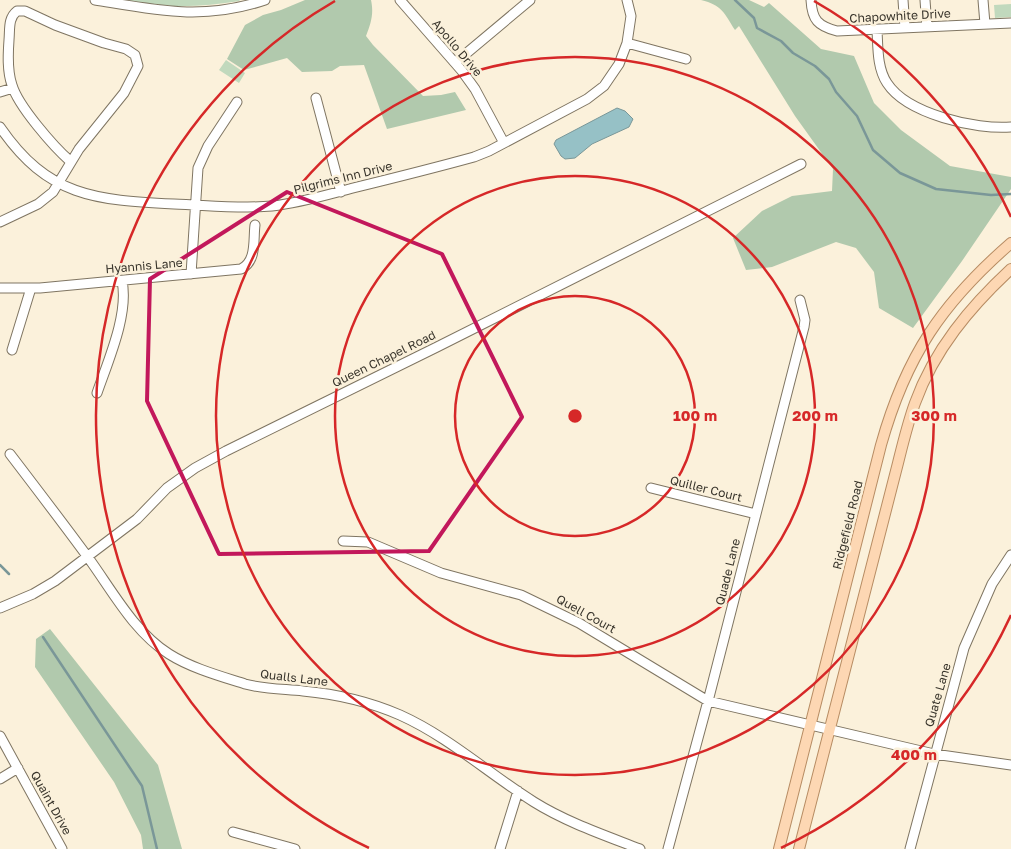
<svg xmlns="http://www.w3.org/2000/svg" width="1011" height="849" viewBox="0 0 1011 849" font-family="'Golos Text',sans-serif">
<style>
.green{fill:#c1d9bd}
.forest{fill:#b1c9ad}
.water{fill:#96c1c6;stroke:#7a9798}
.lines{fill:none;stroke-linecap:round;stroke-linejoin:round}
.stream{stroke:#7a9798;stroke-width:2.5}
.minor-casing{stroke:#7f7562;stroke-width:11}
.major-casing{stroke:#b78c63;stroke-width:12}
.minor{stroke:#fff;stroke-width:9}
.major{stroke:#fdd7b3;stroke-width:10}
.marked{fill:none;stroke:#c2185b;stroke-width:4;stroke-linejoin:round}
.ring{fill:none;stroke:#d62828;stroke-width:2.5}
.labels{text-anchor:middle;stroke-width:5;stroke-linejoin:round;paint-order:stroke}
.street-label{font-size:12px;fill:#38342b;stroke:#fbf1db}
.centre{fill:#d62828;stroke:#fbf1db;stroke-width:2.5}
.ring-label{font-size:15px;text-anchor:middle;font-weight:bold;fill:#d62828;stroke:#fbf1db;stroke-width:5;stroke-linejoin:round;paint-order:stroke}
</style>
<rect width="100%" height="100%" fill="#fbf1db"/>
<path class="green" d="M125,0H239L240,1C202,7 163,9 125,0Z
M1011,4V17L995,18L994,5Z
M226,60L245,73L239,83L219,70Z"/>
<path class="forest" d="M305,0H371C374,14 371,23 366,36L373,45L423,96L441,95L455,92L466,110L387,129L364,65L340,66L332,71L302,72L287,58L244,70L227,59L245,25L263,15L281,10Z
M701,0H749L764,7L769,3L821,49L854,56L874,103L901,130L950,166L1011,177V189L962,261L913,328L879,308L874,272L856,248L836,242L772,267L746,270L733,238L762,211L792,196L832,191L833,169L795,116L739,26L735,30C724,13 722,5 701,0Z
M50,629L158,765L182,849H143L141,835L114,782L35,667L36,639Z"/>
<path class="water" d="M617,108L625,111L633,119L629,127L592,144L575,158L565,159L561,156L554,144L556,140Z"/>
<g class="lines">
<path class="stream" d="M735,0L754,18L757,28L781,41L793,53L815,66L829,79L836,92L857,116L873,150L900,173L936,189L991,195L1011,194
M0,565L9,574
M43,637L142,786L157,849"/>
<defs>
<path id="minor" d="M95,0C156,10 203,21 265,0
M400,0L462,71L475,89L504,143
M811,0C812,20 818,26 837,31L1011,23
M903,0L905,28
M925,0L927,27
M983,0L985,24
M877,30C878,47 877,68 887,83C907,114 976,130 1011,127
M627,43L686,59
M456,62L530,0
M0,92L13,88
M316,98L341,192
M0,127C48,197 95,200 174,204C206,205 240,209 272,206C300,203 326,195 353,188C394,178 434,168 474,157L489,151L587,99L604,86L619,64L627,43L631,16L627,0
M0,222L38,204L53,192L79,149L124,93L138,66L135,55L126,49L104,43L55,25L25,11H17C8,18 10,29 9,40C8,54 7,71 12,85C18,106 54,147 70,161
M191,274L198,168L208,146L237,102
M0,288H40L241,269C257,261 253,240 255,225
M12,350L31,288
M97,393C108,361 129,314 122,281
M10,454C36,488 62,522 87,556C112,590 133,631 169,654C191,668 220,676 245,684C263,689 284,689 303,691C336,694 370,702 400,715C449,737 489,774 534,802C566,822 604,835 640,849
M651,488L756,514
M343,541L368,542L441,573L521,595L579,623L708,701L934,754L1011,765
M0,608L33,594L55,581L137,519L167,488L195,468L226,451L437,347L801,164
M0,736L62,849
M0,779L18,768
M233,832L295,849
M500,849L518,791
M668,849L708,701L804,327L805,320L800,300
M910,849L964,648L992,584L1011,555"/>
<path id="major" d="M779,849L881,445C906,356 942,303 1011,243
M799,849L898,463C903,443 908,422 915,403C934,350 970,307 1011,269"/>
</defs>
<use href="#minor" class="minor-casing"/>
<use href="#major" class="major-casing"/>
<use href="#minor" class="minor"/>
<use href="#major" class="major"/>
</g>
<path class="marked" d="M287,192L442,254L522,417L429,551L219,554L147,401L150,279Z"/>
<g class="ring">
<circle cx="575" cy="416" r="120"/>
<circle cx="575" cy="416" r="240"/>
<circle cx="575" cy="416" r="359"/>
<path d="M1011 615A479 479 0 0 1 781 848M369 848A479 479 0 0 1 335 1M814 1A479 479 0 0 1 1011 217"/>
</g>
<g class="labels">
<g class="street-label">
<text transform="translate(900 16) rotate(-3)" y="4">Chapowhite Drive</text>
<text transform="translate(457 48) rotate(50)" y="4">Apollo Drive</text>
<text transform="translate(343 178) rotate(-14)" y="4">Pilgrims Inn Drive</text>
<text transform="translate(144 266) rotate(-5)" y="4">Hyannis Lane</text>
<text transform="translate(384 359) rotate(-26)" y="4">Queen Chapel Road</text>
<text transform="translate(706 489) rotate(14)" y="4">Quiller Court</text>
<text transform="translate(848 525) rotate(-76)" y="4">Ridgefield Road</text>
<text transform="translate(728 572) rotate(-76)" y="4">Quade Lane</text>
<text transform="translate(586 614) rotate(29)" y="4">Quell Court</text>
<text transform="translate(294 678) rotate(7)" y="4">Qualls Lane</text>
<text transform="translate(938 695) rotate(-74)" y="4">Quate Lane</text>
<text transform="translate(51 803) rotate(61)" y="4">Quaint Drive</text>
</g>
</g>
<circle cx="575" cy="416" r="8" class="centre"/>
<g class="ring-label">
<text x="695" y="421">100 m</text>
<text x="815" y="421">200 m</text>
<text x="934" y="421">300 m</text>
<text x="914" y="760">400 m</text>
</g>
</svg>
